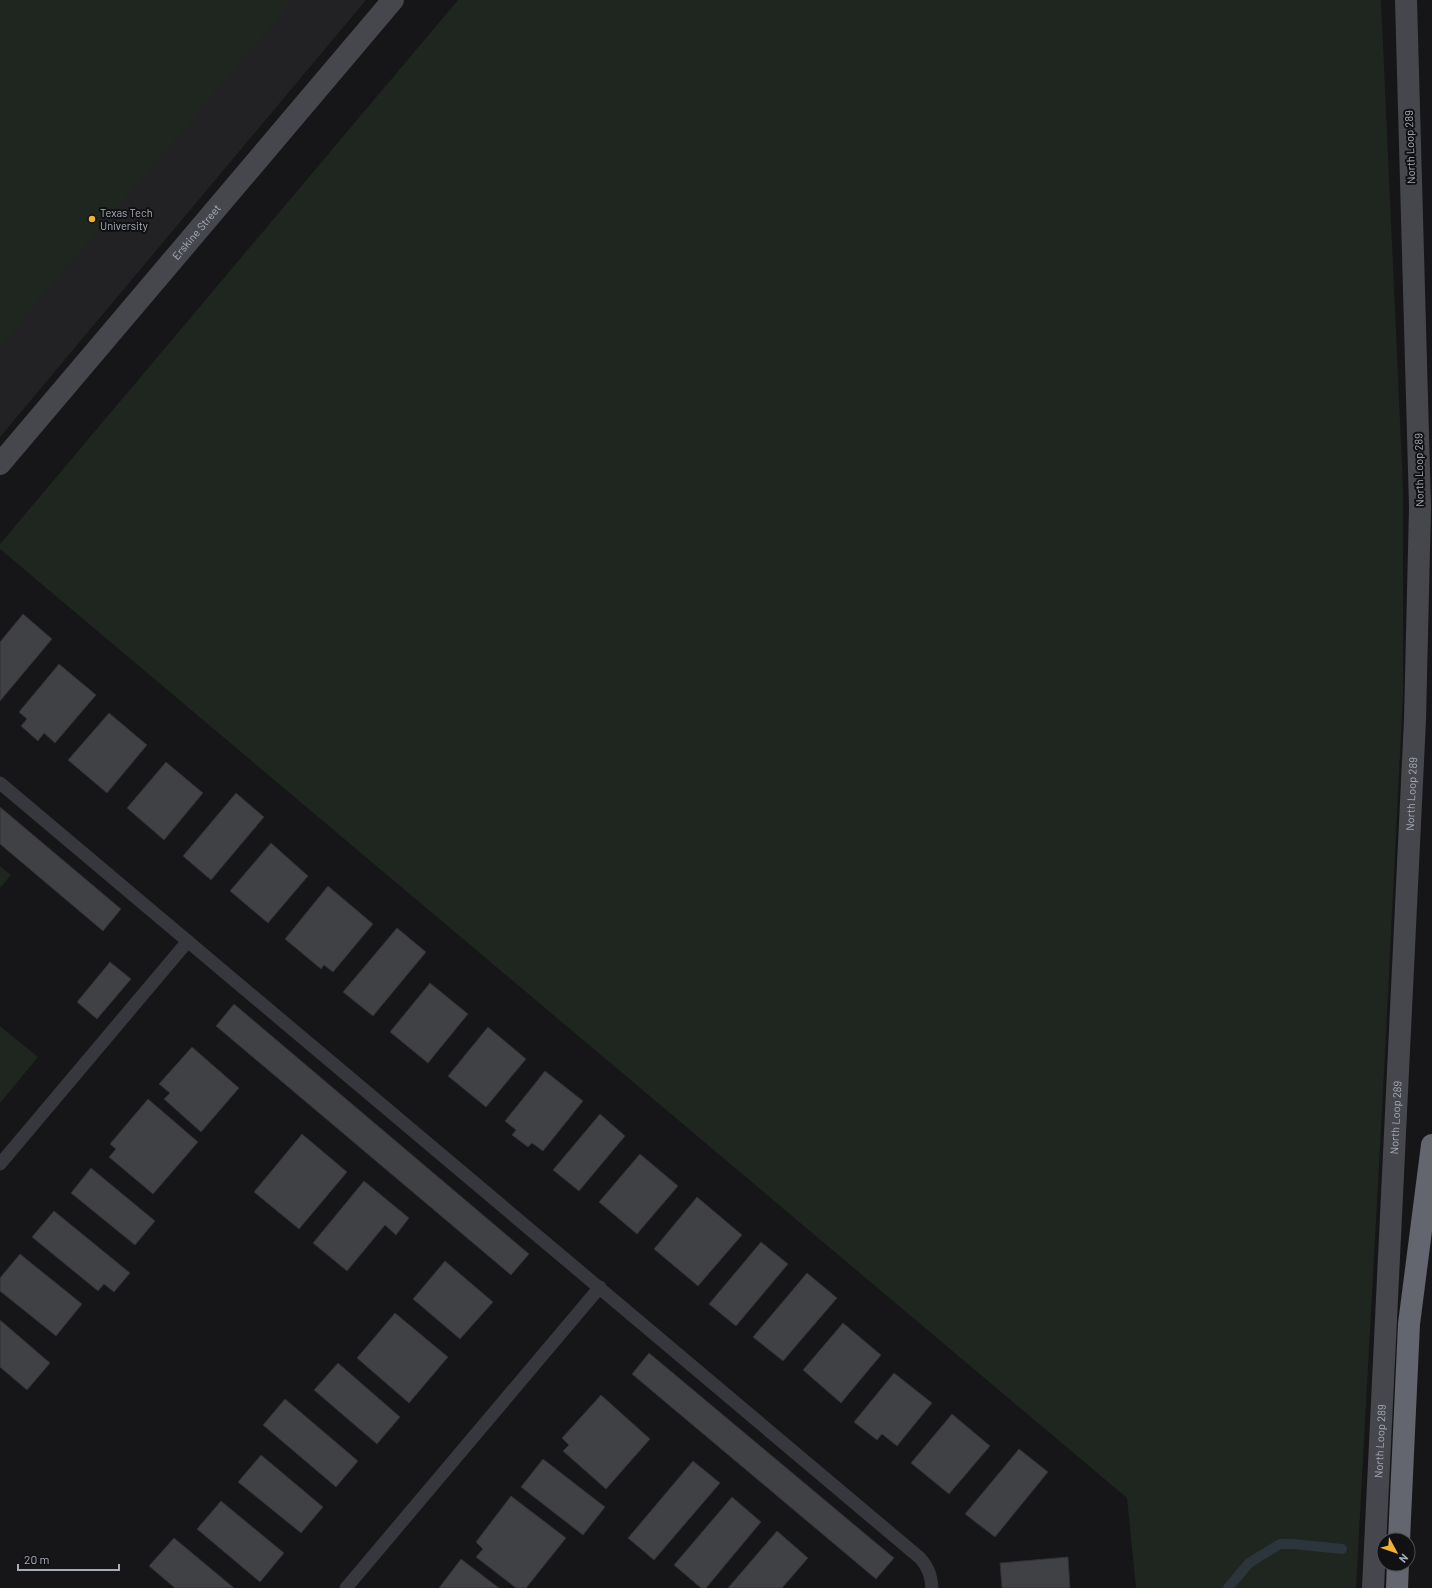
<svg xmlns="http://www.w3.org/2000/svg" width="1432" height="1588" viewBox="0 0 1432 1588" font-family="Barlow,sans-serif">
<style>
.built{fill:#222225}
.green{fill:#1e261f}
.lines{fill:none;stroke-linecap:round;stroke-linejoin:round}
.stream{stroke:#2c353c;stroke-width:10}
.building{fill:#404145;stroke:#303034}
.lane{stroke:#37383d;stroke-width:13}
.secondary{stroke:#45474d;stroke-width:22}
.highway{stroke:#63666e;stroke-width:22}
.poi-dot{fill:#f2b134;stroke:#111113;stroke-width:1.5}
.labels{text-anchor:middle;stroke-width:4;stroke-linejoin:round;paint-order:stroke}
.street-label{font-size:11px;fill:#a8adb8;stroke:#111113}
.poi-label{font-size:11px;fill:#a8adb8;stroke:#111113;text-anchor:start}
</style>
<rect width="100%" height="100%" fill="#161618"/>
<path class="built" d="M0,0H366L0,437Z"/>
<path class="green" d="M0,0H293L0,347Z
M458,0H1381L1403,488V694L1384,1073L1356,1588H1136L1127,1498L0,549V544Z
M0,866L11,875L0,888Z
M0,1026L38,1057L0,1103Z"/>
<g class="lines">
<path class="stream" d="M1228,1588L1249,1563L1280,1544H1293L1342,1549"/>
</g>
<path class="building" d="M23,614L52,639L0,701V642Z
M59,664L96,695L55,743L44,733L38,741L21,726L27,719L19,712Z
M109,713L147,745L107,793L68,760Z
M166,762L203,793L164,840L127,808Z
M236,793L264,817L211,880L183,856Z
M0,807L121,909L103,931L0,844Z
M271,843L308,876L268,923L230,891Z
M328,886L373,924L333,972L324,965L321,969L285,939Z
M397,928L426,952L373,1016L343,992Z
M110,962L131,979L97,1019L77,1002Z
M430,983L468,1014L428,1063L390,1032Z
M234,1004L529,1254L511,1275L216,1026Z
M488,1027L526,1059L486,1107L448,1076Z
M192,1047L239,1088L201,1132L164,1099L170,1093L159,1084Z
M545,1071L583,1101L543,1151L532,1143L528,1147L512,1135L516,1130L505,1121Z
M148,1099L198,1142L153,1194L109,1157L116,1149L110,1144Z
M600,1114L625,1136L579,1191L553,1170Z
M302,1134L347,1172L299,1229L254,1192Z
M640,1154L678,1186L637,1234L599,1202Z
M91,1168L155,1221L135,1245L71,1193Z
M364,1181L409,1218L396,1235L385,1225L347,1271L313,1243Z
M697,1197L742,1235L698,1286L654,1249Z
M54,1211L130,1273L114,1292L104,1284L98,1291L32,1237Z
M761,1242L788,1264L736,1326L709,1304Z
M20,1254L82,1304L56,1336L0,1291V1278Z
M445,1261L493,1302L460,1339L413,1299Z
M807,1273L837,1298L783,1361L753,1337Z
M395,1313L448,1357L409,1403L357,1358Z
M0,1320L50,1363L27,1390L0,1367Z
M843,1323L881,1355L841,1403L803,1370Z
M649,1353L894,1558L876,1579L632,1374Z
M338,1363L400,1417L377,1444L314,1390Z
M894,1373L932,1403L897,1446L882,1434L877,1440L854,1422Z
M601,1395L650,1439L606,1489L563,1451L569,1445L562,1438Z
M285,1399L358,1461L336,1487L263,1425Z
M952,1414L990,1446L949,1494L911,1463Z
M1019,1449L1048,1472L995,1537L965,1514Z
M261,1455L323,1507L301,1533L238,1482Z
M543,1459L605,1507L583,1535L521,1487Z
M693,1461L720,1483L654,1560L628,1538Z
M511,1496L566,1538L526,1588H516L476,1557L483,1549L476,1542Z
M732,1497L761,1522L706,1588H701L674,1565Z
M221,1501L284,1553L260,1582L197,1529Z
M777,1531L808,1558L782,1588H728Z
M174,1538L234,1588H175L149,1566Z
M1068,1557L1070,1588H1002L1000,1563Z
M461,1559L499,1588H439Z"/>
<g class="lines">
<path class="lane" d="M0,783L920,1558C928,1567 931,1575 932,1588
M0,1164L188,941
M346,1588L600,1287"/>
<g class="secondary">
<path id="s1" d="M0,464L393,0"/>
<path id="s2" d="M1373,1588L1415,720L1420,507L1406,0"/>
</g>
<path class="highway" d="M1399,1540L1409,1324L1432,1145
M1397,1588L1398,1564"/>
</g>
<circle class="poi-dot" cx="92" cy="219" r="4"/>
<g class="labels">
<g class="street-label">
<text transform="translate(1410 147) rotate(-92)" y="4">North Loop 289</text>
<text dy="4" stroke="none"><textPath href="#s1" startOffset="304">Erskine Street</textPath></text>
<text transform="translate(1419 470) rotate(-91)" y="4">North Loop 289</text>
<text dy="4" stroke="none"><textPath href="#s2" startOffset="795">North Loop 289</textPath></text>
<text dy="4" stroke="none"><textPath href="#s2" startOffset="471">North Loop 289</textPath></text>
<text dy="4" stroke="none"><textPath href="#s2" startOffset="147">North Loop 289</textPath></text>
</g>
<g class="poi-label">
<text x="100" y="217">Texas Tech<tspan x="100" dy="13">University</tspan></text>
</g>
</g>
<g transform="translate(1396 1552) rotate(130)"><circle r="19" fill="#111113" stroke="#4d4f55"/>
<path d="M0-3L7 15L0 10L-7 15Z" fill="#f2b134"/>
<text y="-6" font-size="11" font-weight="bold" text-anchor="middle" fill="#a8adb8">N</text>
</g>
<path d="M18 1564v6h101v-6" fill="none" stroke="#a8adb8" stroke-width="2"/>
<text x="24" y="1564" font-size="12" fill="#a8adb8" stroke="#111113" stroke-width="3" paint-order="stroke">20 m</text>
</svg>
